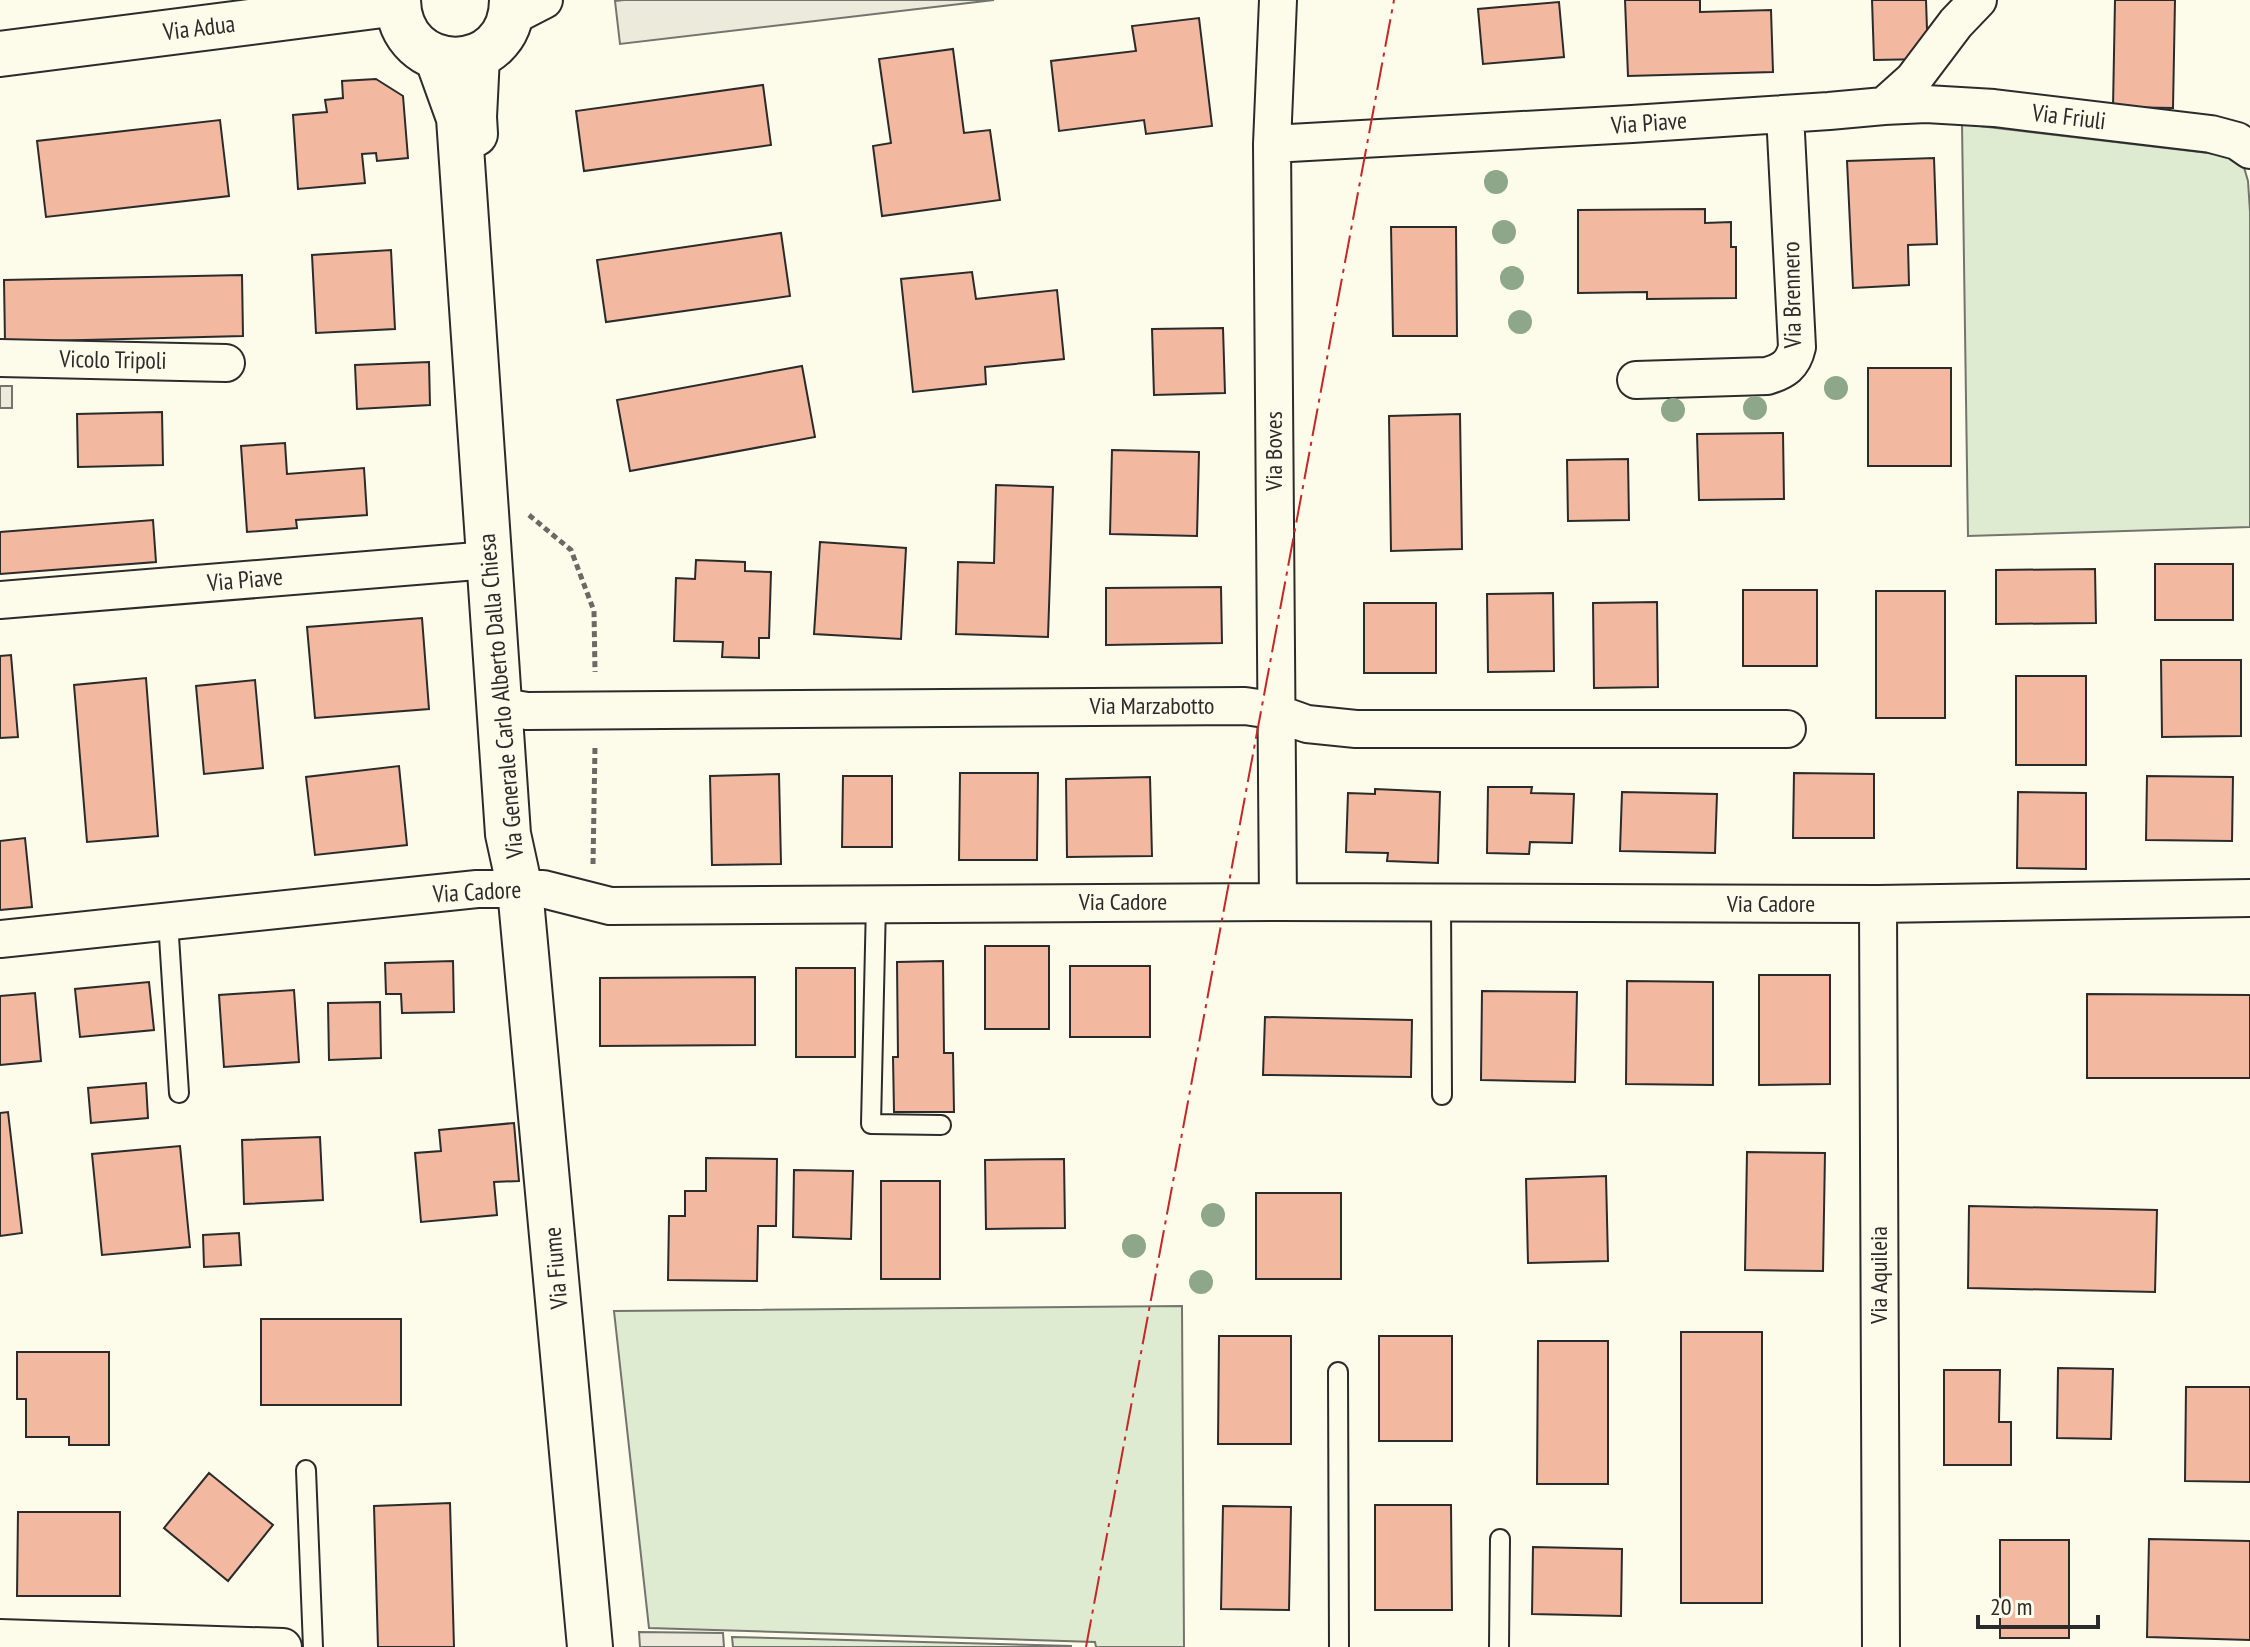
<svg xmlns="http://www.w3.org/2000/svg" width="2250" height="1647" viewBox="0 0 2250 1647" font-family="'PT Sans Narrow',sans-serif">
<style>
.green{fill:#deebd1;stroke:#74746e;stroke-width:2}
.parking{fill:#eceadb;stroke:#74746e;stroke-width:2}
.building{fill:#f2b8a0;stroke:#2b2b2b;stroke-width:2}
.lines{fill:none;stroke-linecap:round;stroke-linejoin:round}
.lane-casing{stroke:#2b2b2b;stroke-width:22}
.street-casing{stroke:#2b2b2b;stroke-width:40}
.secondary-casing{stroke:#2b2b2b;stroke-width:48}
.path{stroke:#6a6964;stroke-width:5;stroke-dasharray:6 4;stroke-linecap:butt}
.lane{stroke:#fdfbea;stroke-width:18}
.street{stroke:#fdfbea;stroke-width:36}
.secondary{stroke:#fdfbea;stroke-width:44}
.power{stroke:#c62828;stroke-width:2;stroke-dasharray:28 6 4 6;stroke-linecap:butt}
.tree{fill:#8ea78a}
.labels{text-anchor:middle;stroke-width:6;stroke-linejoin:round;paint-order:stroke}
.street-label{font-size:24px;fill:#2b2b2b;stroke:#fdfbea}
</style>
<rect width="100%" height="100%" fill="#fdfbea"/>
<path class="green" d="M1962,124L2225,155L2243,164L2248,181L2250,212V527L1968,536Z
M1182,1306L1184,1647H1096L1095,1642L649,1628L614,1311Z
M732,1637L1071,1646V1647H733Z"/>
<path class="parking" d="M624,0H994L620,44L615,1Z
M0,386H12V408H0Z
M639,1632L723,1633L724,1647H640Z"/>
<path class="building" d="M1625,0H1700V12L1771,10L1773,72L1628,76Z
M1872,0H1926L1928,59L1874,60Z
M2115,0H2175L2173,108L2113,107Z
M1559,2L1564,57L1483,64L1478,9Z
M1199,18L1212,126L1146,134L1144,120L1059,131L1051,61L1136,51L1132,26Z
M953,49L964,133L990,130L1000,200L882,216L873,146L891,143L879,59Z
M376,79L403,96L408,158L377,161L376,153L362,154L365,183L298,189L293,115L327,112L325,100L343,98L342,81Z
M763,85L771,145L584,171L576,111Z
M220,120L229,196L46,217L37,141Z
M1934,158L1937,244L1908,245L1909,285L1853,288L1847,161Z
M1705,209V223L1731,222V247H1736V298L1647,299V292L1578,293V210Z
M1391,227H1456L1457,336H1393Z
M781,233L790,296L606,322L597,260Z
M391,250L395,329L316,333L312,255Z
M972,272L976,299L1057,290L1064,359L985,367L986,384L913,392L901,279Z
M242,275L243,336L5,342L4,280Z
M1223,328L1225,393L1154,395L1152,329Z
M429,362L430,405L357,409L355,365Z
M802,366L815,437L630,471L617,400Z
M1868,368H1951V466H1868Z
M162,412L163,465L78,467L77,414Z
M1460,414L1462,549L1391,551L1389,416Z
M1783,433L1784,499L1699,500L1697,434Z
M285,443L287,474L364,468L367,515L296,520L297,528L247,532L241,446Z
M1112,450L1199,452L1197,536L1110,534Z
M1628,459L1629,520L1568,521L1567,460Z
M996,485L1053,487L1048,637L956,634L958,562L994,563Z
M153,520L156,562L0,574V532Z
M820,542L906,548L901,639L814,634Z
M696,560L745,562V571L771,572L769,638H759V658L722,657L723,642L674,641L676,578L695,579Z
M2155,564H2233V620H2155Z
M2095,569L2096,623L1996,624V570Z
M1221,587L1222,643L1106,645V588Z
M1743,590H1817V666H1743Z
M1876,591H1945V718H1876Z
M1553,593L1554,671L1488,672L1487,594Z
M1657,602L1658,687L1594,688L1593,603Z
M1364,603H1436V673H1364Z
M422,618L429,709L315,718L307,627Z
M11,655L18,737L0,738V656Z
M2161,660H2241V736L2162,737Z
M2016,676H2086V765H2016Z
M146,678L158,836L87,842L74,685Z
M255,680L263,768L204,774L196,686Z
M399,766L407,845L315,855L306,777Z
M960,773H1038L1037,860H959Z
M1794,773L1874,774V838H1793Z
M779,774L781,864L712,865L710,776Z
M843,776H892V847H842Z
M2147,776L2233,777L2232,841L2146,840Z
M1150,777L1152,856L1067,857L1066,779Z
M1488,787H1532L1531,793L1574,794L1572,843L1530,842L1529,854L1487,853Z
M1375,789L1440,792L1438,863L1387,861L1388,853L1346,852L1348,793L1375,794Z
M1622,792L1717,794L1715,853L1620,851Z
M2018,792L2086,793V869L2017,868Z
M25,838L32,907L0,910V841Z
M985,946H1049V1029H985Z
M453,961L454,1012L402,1013L401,994H386L385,963Z
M943,961L944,1053H953L954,1112H894L893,1057H898L897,962Z
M1070,966H1150V1037H1070Z
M796,968H855V1057H796Z
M1759,975H1830V1084L1759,1085Z
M755,977V1045L600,1046V978Z
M1627,981L1713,982V1085L1626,1084Z
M149,982L154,1030L80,1037L75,989Z
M294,990L299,1062L224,1067L219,995Z
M1482,991L1577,992L1575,1082L1481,1080Z
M35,993L41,1061L0,1065V996Z
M2087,994L2250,995V1078H2087Z
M380,1002L381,1058L329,1060L328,1003Z
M1265,1017L1412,1020L1411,1077L1263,1075Z
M146,1083L148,1118L91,1123L88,1088Z
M8,1112L22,1233L0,1236V1113Z
M514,1123L519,1181L494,1182L497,1215L421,1222L415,1153L441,1151L439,1130Z
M320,1137L323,1200L244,1204L242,1140Z
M180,1146L190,1247L102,1255L92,1154Z
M1747,1152L1825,1153L1823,1271L1745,1270Z
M706,1158L777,1159L776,1226H758L757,1281L668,1280L669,1216H685V1191H706Z
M1064,1159L1065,1228L986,1229L985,1160Z
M794,1170L853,1171L851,1239L793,1237Z
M1606,1176L1608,1261L1528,1263L1526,1179Z
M881,1181H940V1279H881Z
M1256,1193H1341V1279H1256Z
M1969,1206L2157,1210L2155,1292L1968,1288Z
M239,1233L241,1265L204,1267L203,1235Z
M261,1319H401V1405H261Z
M1681,1332H1762V1603H1681Z
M1219,1336H1291V1444H1218Z
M1379,1336H1452V1441H1379Z
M1538,1341H1608V1484H1537Z
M17,1352H109V1445H69V1437H26V1399H17Z
M2058,1368L2113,1369L2111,1439L2057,1438Z
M1944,1370H2000L1999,1422H2011V1465H1944Z
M2186,1387H2250V1482L2185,1481Z
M209,1473L273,1525L228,1581L164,1528Z
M450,1503L454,1647H378L374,1506Z
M1375,1505H1451L1452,1610H1375Z
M1223,1506L1291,1507L1289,1610L1221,1609Z
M18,1512H120V1596H17Z
M2149,1539L2250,1541V1640L2147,1637Z
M2000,1540H2069V1638H2000Z
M1533,1547L1622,1549L1621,1616L1532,1614Z"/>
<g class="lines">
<defs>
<path id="lane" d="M876,903L871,1124L941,1125
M1441,903L1442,1095
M168,921L179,1093
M1338,1372L1339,1647
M306,1470L313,1647
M1499,1647L1500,1539"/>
<path id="street" d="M1278,0L1272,144L1278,902
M511,17L544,0
M1884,106L1926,104L1994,108L2211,134L2237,141L2250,150
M1272,144L1632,124L1829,111L1884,106L1913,80L1956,23L1978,0
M0,358L226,363
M1636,380L1767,376C1784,371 1793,365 1797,347L1785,114
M0,600L489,560
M515,709L527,711L1245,706L1265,709L1307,724L1356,729H1787
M1878,904L1881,1647
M0,939L477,889H543L610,906L1278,902L1878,904L2250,898
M0,1638L283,1647"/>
<path id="secondary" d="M398,0C399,79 512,80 512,0
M0,54L398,3
M437,57L459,118L508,834L520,889L590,1647
M475,134L474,117L477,56"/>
</defs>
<use href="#lane" class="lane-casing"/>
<use href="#street" class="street-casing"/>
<use href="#secondary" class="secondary-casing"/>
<path class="path" d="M529,515L571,550L594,611L595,672
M593,864L595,746"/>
<use href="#lane" class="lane"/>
<use href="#street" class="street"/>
<use href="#secondary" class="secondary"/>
<path class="power" d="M1086,1647L1394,0"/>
</g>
<g class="tree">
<circle cx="1496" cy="182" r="12"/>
<circle cx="1504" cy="232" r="12"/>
<circle cx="1512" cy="278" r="12"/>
<circle cx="1520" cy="322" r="12"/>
<circle cx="1836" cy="388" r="12"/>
<circle cx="1755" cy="408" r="12"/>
<circle cx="1673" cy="410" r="12"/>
<circle cx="1213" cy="1215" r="12"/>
<circle cx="1134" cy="1246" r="12"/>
<circle cx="1201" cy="1282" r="12"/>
</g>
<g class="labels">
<g class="street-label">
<text transform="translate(199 28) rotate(-7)" y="8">Via Adua</text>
<text transform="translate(2069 117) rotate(7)" y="8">Via Friuli</text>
<text transform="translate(1649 123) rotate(-4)" y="8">Via Piave</text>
<text transform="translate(1792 295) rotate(-91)" y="8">Via Brennero</text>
<text transform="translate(113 360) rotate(1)" y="8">Vicolo Tripoli</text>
<text transform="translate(1274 451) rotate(-90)" y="8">Via Boves</text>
<text transform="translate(245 580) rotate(-5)" y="8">Via Piave</text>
<text transform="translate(501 696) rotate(-95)" y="8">Via Generale Carlo Alberto Dalla Chiesa</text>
<text x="1152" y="714">Via Marzabotto</text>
<text transform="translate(477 892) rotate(-3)" y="8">Via Cadore</text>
<text x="1123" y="910">Via Cadore</text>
<text x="1771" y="912">Via Cadore</text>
<text transform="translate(556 1268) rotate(-95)" y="8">Via Fiume</text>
<text transform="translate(1879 1275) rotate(-90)" y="8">Via Aquileia</text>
</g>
</g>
<path d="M1978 1615v12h120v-12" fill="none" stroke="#2b2b2b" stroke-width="4"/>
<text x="1990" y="1615" font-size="24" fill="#2b2b2b" stroke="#fdfbea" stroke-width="6" paint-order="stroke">20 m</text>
</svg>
